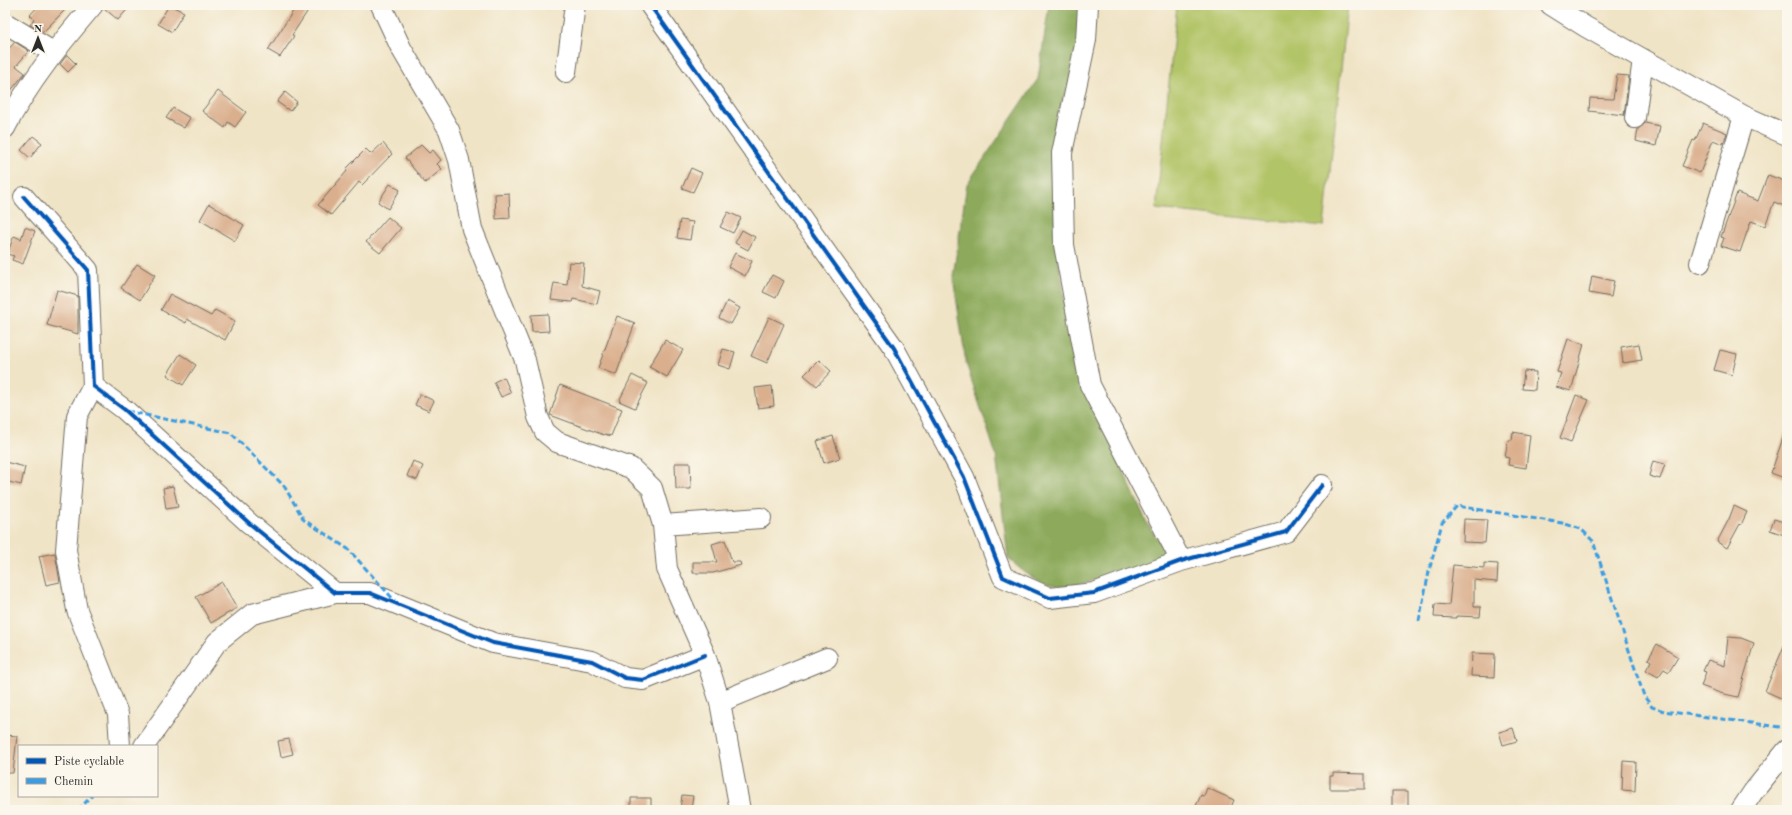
<svg xmlns="http://www.w3.org/2000/svg" width="1792" height="815" viewBox="0 0 1792 815" font-family="'Old Standard TT',serif">
<style>
.green{fill:#b2c467;stroke:#6e7849}
.forest{fill:#8daa5c;stroke:#5c6a44}
.building{fill:#daaf8d}
.lines{fill:none;stroke-linecap:round;stroke-linejoin:round}
.minor-casing{stroke:#706c61;stroke-width:22}
.minor{stroke:#fff;stroke-width:20}
.quiet{stroke:#3d9ce1;stroke-width:3;stroke-dasharray:6 3;stroke-linecap:butt}
.cycleway-casing{stroke:#fbf7ec;stroke-width:6}
.cycleway{stroke:#0057b8;stroke-width:4}
</style>
<rect width="100%" height="100%" fill="#fbf7ec"/>
<filter id="ink" filterUnits="userSpaceOnUse"><feTurbulence type="fractalNoise" baseFrequency=".025" numOctaves="2"/><feDisplacementMap in="SourceGraphic" scale="8" xChannelSelector="R" yChannelSelector="G"/><feConvolveMatrix kernelMatrix="1 2 1 2 8 2 1 2 1" color-interpolation-filters="sRGB"/></filter>
<filter id="wash" filterUnits="userSpaceOnUse"><feTurbulence type="fractalNoise" baseFrequency=".012" numOctaves="4" result="noise"/><feDisplacementMap in="SourceGraphic" scale="16" xChannelSelector="R" yChannelSelector="G"/><feGaussianBlur stdDeviation="0.9" result="paint"/><feColorMatrix in="noise" values="0 0 0 0 0 0 0 0 0 0 0 0 0 0 0 0 0 1.4 0 .05"/><feComposite in="paint" operator="in"/></filter>
<g filter="url(#wash)">
<rect width="100%" height="100%" fill="#f0e4c6"/>
<path class="green" d="M1177,5H1348L1324,226L1156,209Z"/>
<path class="forest" d="M1049,5H1096L1061,106L1055,233L1070,337L1100,420L1148,525L1171,557C1146,564 1077,590 1055,586C1035,582 1022,571 1008,558L996,455L966,363L953,276L967,184L1038,79Z"/>
<g id="blocks">
<path class="building" d="M39,5H70L43,32L30,25L34,19L30,15Z
M104,5H131L118,20L104,8Z
M169,5L184,12L172,32L158,24Z
M297,5L307,12L292,35L294,36L280,57L268,50Z
M15,42L29,51L16,66L25,73L5,98V53Z
M67,55L76,64L68,72L60,64Z
M1617,75L1629,76L1624,115L1589,111L1590,98L1613,99Z
M218,91L246,112L235,127L228,122L225,128L202,111Z
M285,92L297,102L290,111L277,102Z
M173,108L190,118L184,128L166,118Z
M1645,123L1660,126L1656,146L1636,141L1638,129Z
M1703,123L1727,133L1723,144L1713,140L1700,173L1682,166L1693,140L1695,141Z
M33,136L42,143L30,158L21,150Z
M383,143L392,154L362,185L359,182L331,215L318,205L347,171L346,169L366,149L371,154Z
M421,145L429,153L433,150L441,160L437,164L442,169L425,183L405,158Z
M691,168L702,173L693,192L682,188Z
M1768,175L1787,182V198L1784,206L1774,202L1765,226L1751,221L1740,252L1721,246L1724,238L1721,237L1737,193L1758,201Z
M390,184L400,190L388,209L378,202Z
M509,193L510,218L496,219L495,194Z
M209,204L244,225L235,241L200,220Z
M728,212L741,218L733,233L720,227Z
M388,217L401,228L380,253L366,242Z
M680,220L693,222L690,240L677,238Z
M25,227L35,231L23,264L12,260L14,256L7,254L14,236L21,239Z
M742,230L755,237L748,250L735,243Z
M735,253L752,261L745,276L728,267Z
M569,262L584,263L582,286L600,291L597,304L573,299L572,302L551,300L554,283L567,285Z
M137,264L155,275L140,300L121,288Z
M772,275L784,281L776,298L763,292Z
M1592,276L1614,281L1611,297L1589,293Z
M57,290L78,296V334L47,325Z
M170,294L211,316L215,310L235,321L225,340L187,319L186,323L161,310Z
M727,301L740,308L731,324L719,318Z
M548,314L549,331L532,332L531,315Z
M617,316L635,323L616,375L598,368Z
M769,317L784,324L767,363L751,356Z
M1568,339L1584,344L1571,391L1556,387L1561,373L1557,372Z
M665,340L683,350L667,377L649,367Z
M1639,344L1642,360L1623,363L1621,347Z
M723,349L735,352L730,369L718,365Z
M1720,350L1737,354L1732,375L1714,370Z
M180,354L196,365L183,385L167,375Z
M819,360L831,371L817,386L804,375Z
M1524,371L1536,372L1535,390L1522,389Z
M632,375L648,383L635,408L619,401Z
M504,377L511,393L501,397L494,382Z
M560,385L622,409L611,436L605,434L604,435L550,415Z
M772,386L774,406L758,408L755,388Z
M420,394L434,401L429,411L415,405Z
M1576,395L1589,400L1571,442L1560,438Z
M1513,432L1530,435L1526,468L1508,465L1509,458L1505,457L1508,440H1512Z
M1785,432H1787V479L1771,473Z
M833,436L840,458L824,463L817,441Z
M413,461L423,466L417,480L407,476Z
M1653,461L1665,464L1660,479L1649,476Z
M5,462L25,467L21,485L5,481Z
M675,463H690L691,489H676Z
M173,486L178,507L166,509L163,488Z
M1734,506L1747,512L1741,525L1740,524L1727,548L1717,542L1729,519Z
M1464,519L1487,520L1485,543L1463,542Z
M1774,519L1787,523L1784,535L1770,530Z
M725,540L732,562H740L741,565L713,573H693V562H717L712,544Z
M55,553L60,582L46,585L39,556Z
M1484,563L1498,564L1497,582L1474,580V607H1481L1480,617L1456,616V618L1434,617L1435,604L1449,605L1453,565L1484,568Z
M222,582L237,608L211,623L196,597Z
M1728,637L1741,638L1754,643L1738,697L1720,693L1701,686L1706,672L1703,671L1708,660L1725,666Z
M1787,639V689L1783,699L1765,691Z
M1657,644L1678,657L1669,672L1664,669L1658,677L1646,670L1651,661L1648,659Z
M1472,653L1495,654L1494,677L1471,676Z
M1513,728L1517,741L1503,745L1499,732Z
M5,735L17,736L13,773H5Z
M289,739L293,754L281,757L278,741Z
M1623,761L1636,762L1635,791L1622,790Z
M1333,773L1365,774V789H1330V776H1333Z
M1207,788L1234,800L1230,810H1194L1201,795L1204,796Z
M1392,791H1408V807L1392,808Z
M682,795L693,796L691,810H680Z
M631,798H651V810H631Z"/>
</g>
</g>
<g filter="url(#ink)">
<use href="#blocks" fill-opacity="0" stroke="#706c61" stroke-width="1"/>
<g class="lines">
<defs>
<path id="minor" d="M381,5L401,48L449,130L459,160L472,229L525,360L538,417L545,432L557,442L631,468L652,488L663,525L667,569L705,655L720,702L740,810
M650,5L894,348L964,477L1003,577L1050,598L1094,593L1181,561L1286,532L1322,485
M1088,5L1086,40L1062,153L1064,245L1090,385L1181,561
M1551,5L1586,27L1744,116L1787,135
M5,23L53,52
M566,72L575,5
M1635,118L1643,59
M5,128C28,83 60,44 93,5
M24,197L88,270L93,386L125,410L249,523L335,593H370L493,643L592,661L625,678L643,680L705,655
M1700,263L1744,116
M93,386L77,416L66,550L77,610L118,714L120,746
M663,525L761,518
M720,702L827,658
M144,746L217,642L252,614L335,593
M1741,810L1753,792L1787,750"/>
</defs>
<use href="#minor" class="minor-casing"/>
<use href="#minor" class="minor"/>
<path class="quiet" d="M127,411L231,433L284,486L304,520L348,549L395,601
M1419,621L1430,567L1442,523L1457,506L1562,523L1581,529L1593,541L1644,696L1652,707L1664,711L1787,728
M78,810L92,796"/>
<defs>
<path id="cycleway" d="M650,5L894,348L964,477L1003,577L1050,598L1094,593L1181,561L1286,532L1322,485
M24,197L88,270L93,386L125,410L249,523L335,593H370L493,643L592,661L625,678L643,680L705,655"/>
</defs>
<use href="#cycleway" class="cycleway-casing"/>
<use href="#cycleway" class="cycleway"/>
</g>
</g>
<rect width="1792" height="815" fill="none" stroke="#fbf7ec" stroke-width="20"/>
<rect x="18" y="745" width="140" height="52" fill="#fbf7ec" stroke="#a8a59f"/>
<rect x="26" y="758" width="20" height="6" fill="#0057b8" stroke="#a8a59f"/>
<text x="54" y="765" font-size="12" fill="#2b2b2b">Piste cyclable</text>
<rect x="26" y="778" width="20" height="6" fill="#3d9ce1" stroke="#a8a59f"/>
<text x="54" y="785" font-size="12" fill="#2b2b2b">Chemin</text>
<g transform="translate(38 38)" stroke="#fbf7ec" stroke-width="3" paint-order="stroke">
<path d="M0-3L7 15L0 10L-7 15Z" fill="#2b2b2b"/>
<text y="-6" font-size="11" font-weight="bold" text-anchor="middle" fill="#2b2b2b">N</text>
</g>
</svg>
